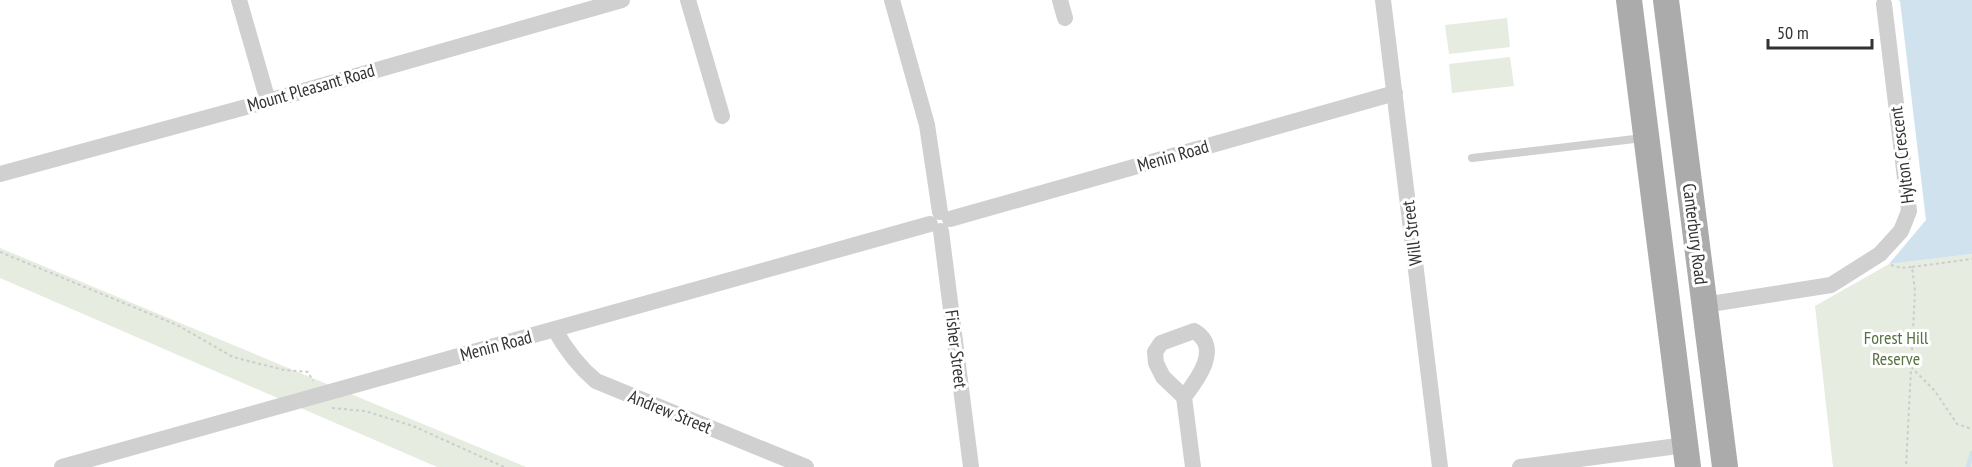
<svg xmlns="http://www.w3.org/2000/svg" width="1972" height="467" viewBox="0 0 1972 467" font-family="'PT Sans Narrow',sans-serif">
<style>
.green{fill:#e6ecdf}
.water{fill:#cfe2ee}
.lines{fill:none;stroke-linecap:round;stroke-linejoin:round}
.stream{stroke:#cfe2ee;stroke-width:4.5}
.path{stroke:#cdcdcd;stroke-width:2;stroke-dasharray:3 3;stroke-linecap:butt}
.lane{stroke:#d0d0d0;stroke-width:8}
.street{stroke:#d0d0d0;stroke-width:16}
.primary{stroke:#ababab;stroke-width:26}
.labels{text-anchor:middle;stroke-width:6;stroke-linejoin:round;paint-order:stroke}
.street-label{font-size:18px;fill:#333;stroke:#fff}
.park-label{font-size:18px;fill:#56703f;stroke:#fff}
</style>
<rect width="100%" height="100%" fill="#fff"/>
<path class="green" d="M1507,18L1510,47L1449,54L1445,25Z
M1510,57L1514,86L1452,93L1449,64Z
M0,248L526,467H437L0,278Z
M1972,254V467H1833L1815,306L1889,264Z"/>
<path class="water" d="M1898,0H1972V254L1889,264L1926,220L1900,1Z"/>
<g class="lines">
<path class="stream" d="M1968,467L1972,453"/>
<path class="path" d="M0,252L177,325L233,357L284,370L308,372L313,381
M1891,265L1901,268L1912,267L1915,291L1906,467
M1912,267L1972,259
M1911,367L1935,391L1957,424L1972,429
M332,408L365,411L413,426L504,467"/>
<path class="lane" d="M1472,158L1643,138"/>
<path class="street" d="M239,0L268,101
M688,0L722,116
M892,0L927,125L940,212
M1060,0L1065,18
M1383,0L1440,467
M0,174L268,101L622,0
M950,219L1395,93
M941,231L971,467
M1704,305L1831,285L1880,254L1901,231L1909,211L1884,4
M555,330C566,350 578,366 596,381L806,467
M1184,397C1198,379 1222,347 1194,331L1161,343L1155,352L1156,363L1163,377L1184,397L1193,467
M62,467L930,224
M1520,467L1685,445"/>
<path class="primary" d="M1629,0L1688,467
M1666,0L1725,467"/>
</g>
<g class="labels">
<g class="street-label">
<text transform="translate(311 88) rotate(-16)" y="6">Mount Pleasant Road</text>
<text transform="translate(1902 155) rotate(-97)" y="6">Hylton Crescent</text>
<text transform="translate(1173 156) rotate(-16)" y="6">Menin Road</text>
<text transform="translate(1412 233) rotate(-97)" y="6">Will Street</text>
<text transform="translate(1695 234) rotate(83)" y="6">Canterbury Road</text>
<text transform="translate(496 346) rotate(-15)" y="6">Menin Road</text>
<text transform="translate(956 349) rotate(83)" y="6">Fisher Street</text>
<text transform="translate(670 412) rotate(22)" y="6">Andrew Street</text>
</g>
<g class="park-label">
<text x="1896" y="344">Forest Hill<tspan x="1896" dy="21">Reserve</tspan></text>
</g>
</g>
<path d="M1768 39v9h104v-9" fill="none" stroke="#333333" stroke-width="3"/>
<text x="1777" y="39" font-size="18" fill="#333333" stroke="#ffffff" stroke-width="4.5" paint-order="stroke">50 m</text>
</svg>
